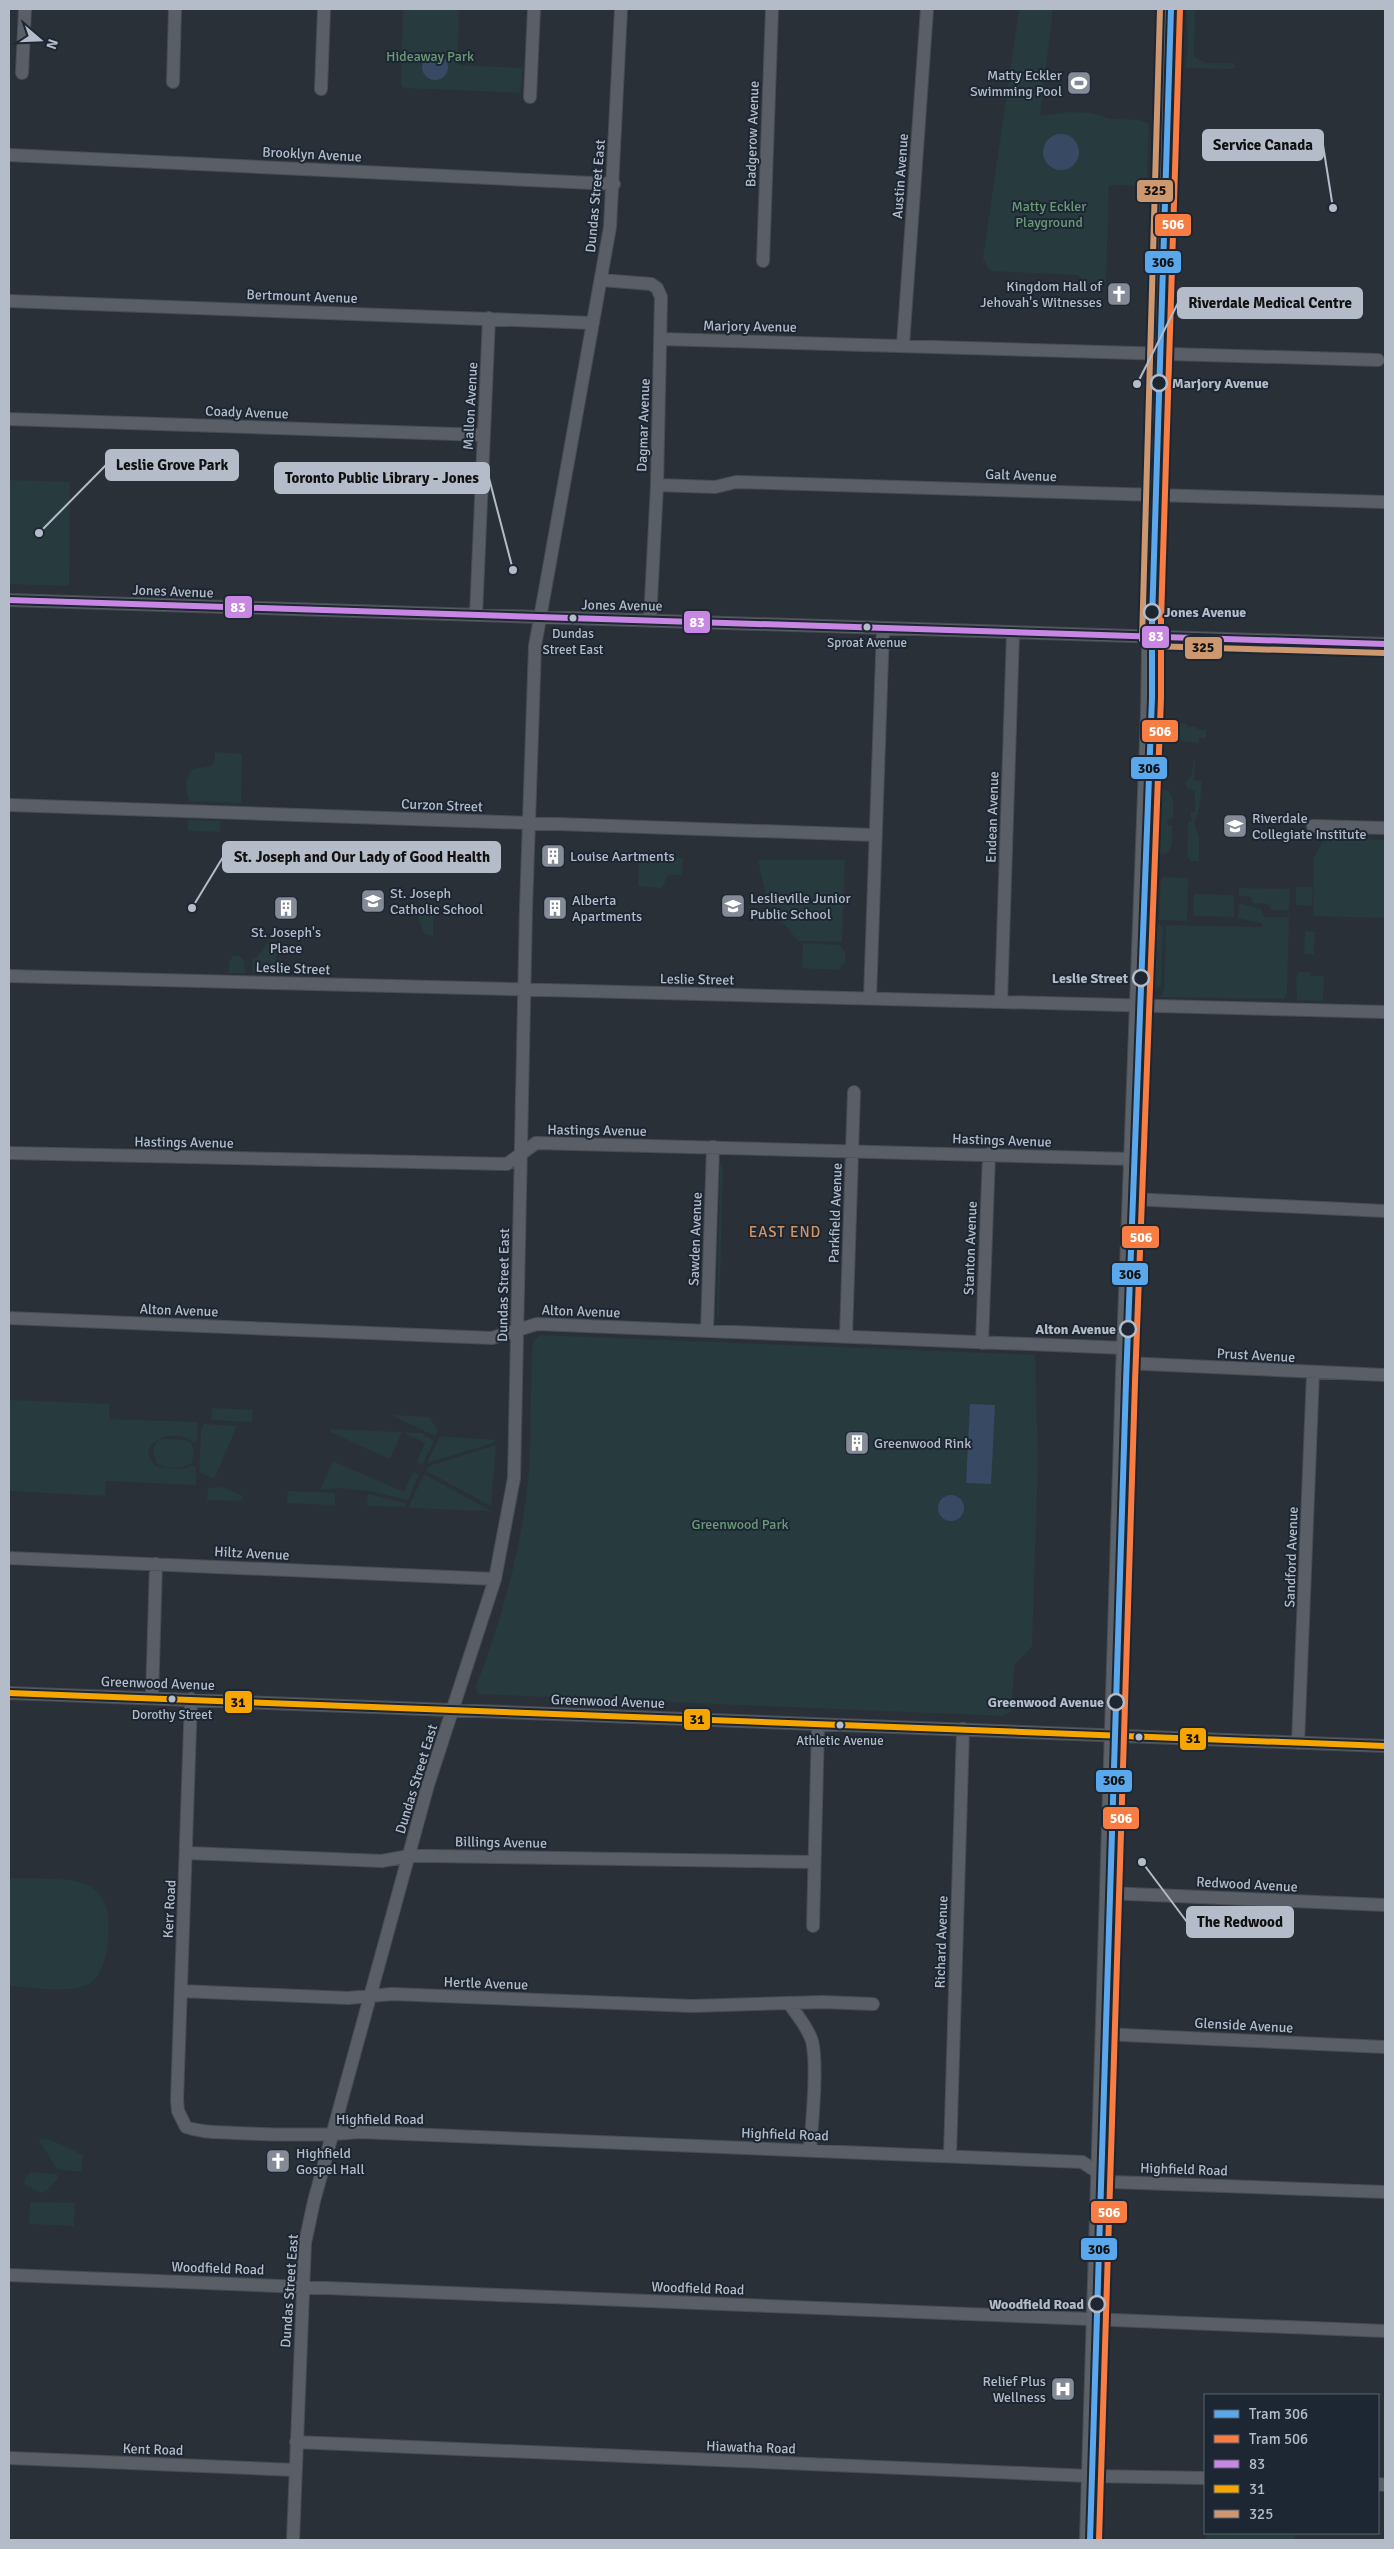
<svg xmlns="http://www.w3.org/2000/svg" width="1394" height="2549" viewBox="0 0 1394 2549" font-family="Signika,sans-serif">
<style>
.green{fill:#273a3e}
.water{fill:#384963}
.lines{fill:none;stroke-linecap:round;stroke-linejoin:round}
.minor-casing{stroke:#484c53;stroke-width:14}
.major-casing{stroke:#484c55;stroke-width:18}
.minor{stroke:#5a5e66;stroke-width:12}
.major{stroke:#5c6168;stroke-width:16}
.bus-1-casing{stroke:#1d2633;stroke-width:10}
.bus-2-casing{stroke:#1d2633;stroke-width:10}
.bus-3-casing{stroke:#1d2633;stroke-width:10}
.bus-1{stroke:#c787e3;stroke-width:6}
.bus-2{stroke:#f7a600;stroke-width:6}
.bus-3{stroke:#cd976f;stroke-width:6}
.tram-1-casing{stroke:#1d2633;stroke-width:10}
.tram-2-casing{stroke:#1d2633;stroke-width:10}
.tram-1{stroke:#5aa8eb;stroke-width:6}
.tram-2{stroke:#f77d43;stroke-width:6}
.stop-dot{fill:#1d2633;stroke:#b4bcc9;stroke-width:2.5}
.bus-dot{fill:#b4bcc9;stroke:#1d2633;stroke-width:2}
.labels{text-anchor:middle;stroke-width:4;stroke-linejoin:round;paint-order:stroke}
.bus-label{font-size:13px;fill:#b4bcc9;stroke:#1d2633}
.park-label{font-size:14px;fill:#6b9a76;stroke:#1d2633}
.poi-label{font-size:14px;fill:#b4bcc9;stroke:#1d2633;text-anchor:start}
.street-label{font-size:14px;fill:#b4bcc9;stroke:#1d2633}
.stop-label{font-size:14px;font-weight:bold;fill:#b4bcc9;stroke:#1d2633;text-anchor:end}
.neighbourhood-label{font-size:15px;letter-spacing:1px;fill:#d59563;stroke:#1d2633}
.leader{fill:none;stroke:#b4bcc9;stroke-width:2}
.callout-dot{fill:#b4bcc9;stroke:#1d2633;stroke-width:2}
.callout{fill:#b4bcc9;stroke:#b4bcc9;stroke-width:2}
.callout-label{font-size:15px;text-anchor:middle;font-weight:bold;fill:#111}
.line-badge{stroke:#1d2633;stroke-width:2}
.badge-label{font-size:14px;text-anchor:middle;font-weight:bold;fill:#fff}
.pale-badge-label{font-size:14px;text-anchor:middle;font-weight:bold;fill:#111}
</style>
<rect width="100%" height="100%" fill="#2a3038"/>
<path class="green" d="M403,9H459L458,65L523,68L520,93L404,88L401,85Z
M1019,9H1053L1040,116L1069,112L1092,113L1112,119L1139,120L1149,124L1147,186L1109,185L1106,283H1088L1077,275L990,271L983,259Z
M1187,9H1195L1194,57L1206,63H1233L1236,67L1232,69L1185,68L1188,46Z
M9,480L70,482L69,586L9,584Z
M1171,723L1187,724V727H1197V730H1206V738H1199V743L1178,741V737H1171Z
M215,752L242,754L241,803L190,801C185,790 184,778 193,769L211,766L215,760Z
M1193,760L1195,761L1194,780L1202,781L1199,811L1194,823L1199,837V861H1190V858H1187L1188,822H1191V812H1195V791L1187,788L1185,782L1192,775Z
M1161,789L1169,791L1173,801V818L1167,820V824L1172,826C1172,836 1175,859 1158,853Z
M189,820L221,821L220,832L190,831L187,828Z
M1325,837L1385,840V918L1313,916L1314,857Z
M639,856L683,858L682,875H668L662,888L638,886Z
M758,860H845L842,942L798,941L768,904Z
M1161,877L1188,878L1187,921L1159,920Z
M1296,887H1313L1312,906L1296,905Z
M1239,888L1290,889L1289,910H1271L1268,904L1253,903L1250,896H1239Z
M1194,894L1234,895V917L1193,916Z
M1239,903L1261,909L1264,917H1289L1287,993L1284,999L1161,997L1164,990L1166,925L1262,927V923L1238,918Z
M433,909V936L424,933L417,914Z
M1159,924L1163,927L1161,986L1155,989L1156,926Z
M1305,931L1315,932L1314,954H1304Z
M268,942L276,949V964H286L283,974L253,973L252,960L258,956Z
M803,943L839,945L845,952V962L839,970L802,968Z
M233,956H240L244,960L245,973H229V963Z
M1299,972H1310L1311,976H1324L1323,1001L1297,1000L1296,977Z
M723,1164L719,1317H717L720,1165Z
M540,1335L1035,1355L1038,1461L1032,1646L1014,1666L1012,1710L1003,1716L478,1694L476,1686C500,1624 519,1557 527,1491C533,1442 529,1391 533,1342Z
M9,1400L109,1404V1419L198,1422L197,1440L194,1443C177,1425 130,1443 157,1467L184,1469L192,1465L196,1467V1485L106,1481L105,1496L9,1491Z
M212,1408L253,1410L252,1422L211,1420Z
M391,1415L429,1417L438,1431L435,1436Z
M204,1424L237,1426L214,1479L199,1472L201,1431Z
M331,1429L421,1433L434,1441L422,1465L417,1462L425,1443L402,1432L390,1459L330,1432Z
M440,1436L495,1440L494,1443L427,1463Z
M163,1439L183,1440L191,1443L194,1451L192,1463C183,1469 165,1469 156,1463L153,1450L157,1441Z
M496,1445L491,1506L426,1471L429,1466Z
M333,1461L404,1492L413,1472L419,1474L408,1500L369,1491L341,1488L320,1490Z
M424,1474L491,1511L408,1508Z
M221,1487L243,1496V1501L207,1500L208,1488Z
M288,1491L335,1493V1505L287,1503Z
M368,1494L405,1503V1507L367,1506Z
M9,1878C27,1879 71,1877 85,1884C96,1889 104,1898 107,1909C112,1930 108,1972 89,1984C71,1994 30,1987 9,1986Z
M38,2139L51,2140L83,2155L81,2172L57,2169Z
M31,2172L56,2174L58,2178L46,2191L41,2193L24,2184L25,2178Z
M30,2202L75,2203L74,2226L29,2224Z
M1207,2533H1294L1296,2540H1207Z"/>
<path class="water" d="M422 67a13 13 0 1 1 26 0a13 13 0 1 1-26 0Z
M1043 152a18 18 0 1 1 36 0a18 18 0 1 1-36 0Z
M970,1404L995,1405L991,1484L966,1483Z
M938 1508a13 13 0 1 1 26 0a13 13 0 1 1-26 0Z"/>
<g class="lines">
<defs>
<path id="minor" d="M22,73L25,9
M173,82L175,9
M321,89L324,9
M530,97L534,9
M9,155L614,184
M763,261L772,9
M601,280L651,284L657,288L661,297L657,485L650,620
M9,301L593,323
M661,339L1378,360
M903,345L927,9
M9,419L483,435
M657,485L715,487L736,482L1385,502
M9,600L1385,644
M476,615L489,318
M9,805L874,835
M1313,826L1385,828
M9,976L1385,1012
M870,998L883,629
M1001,1002L1013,633
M9,1153L507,1164L536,1143L1132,1159
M1131,1199L1385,1211
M9,1318L492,1338L537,1324L1125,1348
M707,1331L713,1147
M846,1336L854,1092
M982,1343L989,1154
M1124,1363L1385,1375
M9,1558L495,1579
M9,1693L1385,1746
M152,1698L156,1564
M191,1699L177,2100L178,2111L186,2127C202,2133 219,2132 236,2133C277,2135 318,2136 359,2132L1082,2162L1113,2182L1385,2192
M1298,1743L1313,1373
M187,1853L382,1861L409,1856H433L814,1862
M1107,1893L1385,1905
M813,1926L818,1725
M181,1991L348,1998L392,1994L692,2006L823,2002L873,2004
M790,2005C798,2016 808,2028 812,2041C818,2065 812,2123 810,2150
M1102,2034L1385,2047
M950,2155L963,1729
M9,2275L1385,2331
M296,2442L1089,2476L1205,2478
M9,2458L295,2470
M1378,2484L1385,2485
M293,2540L305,2243L314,2201L428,1785L495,1579L514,1478L526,908L535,646L610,227L621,9"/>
<path id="major" d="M1088,2540L1124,1374L1149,714L1153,472L1169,9"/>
</defs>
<use href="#minor" class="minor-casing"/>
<use href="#major" class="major-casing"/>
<use href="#minor" class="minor"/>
<use href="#major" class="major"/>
<defs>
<path id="bus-1" d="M9,600L1385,644"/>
<path id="bus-2" d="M9,1693L1385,1746"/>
<path id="bus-3" d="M1160,9L1142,640L1150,646L1385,653"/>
</defs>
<use href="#bus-1" class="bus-1-casing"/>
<use href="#bus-2" class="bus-2-casing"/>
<use href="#bus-3" class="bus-3-casing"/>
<use href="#bus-1" class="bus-1"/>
<use href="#bus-2" class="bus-2"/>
<use href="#bus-3" class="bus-3"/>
<defs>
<path id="tram-1" d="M1090,2540L1126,1382L1152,698V621L1171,9"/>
<path id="tram-2" d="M1099,2540L1135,1382L1161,698V621L1180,9"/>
</defs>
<use href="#tram-1" class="tram-1-casing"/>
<use href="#tram-2" class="tram-2-casing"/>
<use href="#tram-1" class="tram-1"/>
<use href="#tram-2" class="tram-2"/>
</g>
<defs>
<symbol id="stadium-square" viewBox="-11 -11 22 22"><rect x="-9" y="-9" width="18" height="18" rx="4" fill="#848b96" stroke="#1d2633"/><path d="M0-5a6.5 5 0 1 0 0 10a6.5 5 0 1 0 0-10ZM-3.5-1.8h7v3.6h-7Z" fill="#fff"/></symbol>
<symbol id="church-square" viewBox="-11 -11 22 22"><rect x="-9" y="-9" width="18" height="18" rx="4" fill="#848b96" stroke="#1d2633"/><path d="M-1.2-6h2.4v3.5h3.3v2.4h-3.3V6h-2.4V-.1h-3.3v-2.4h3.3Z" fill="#fff"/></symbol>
<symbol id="school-square" viewBox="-11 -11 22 22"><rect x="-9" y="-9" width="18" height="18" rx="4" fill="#848b96" stroke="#1d2633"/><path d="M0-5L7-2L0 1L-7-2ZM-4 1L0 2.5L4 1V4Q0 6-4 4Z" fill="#fff"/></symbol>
<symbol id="building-square" viewBox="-11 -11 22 22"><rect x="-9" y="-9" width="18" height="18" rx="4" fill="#848b96" stroke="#1d2633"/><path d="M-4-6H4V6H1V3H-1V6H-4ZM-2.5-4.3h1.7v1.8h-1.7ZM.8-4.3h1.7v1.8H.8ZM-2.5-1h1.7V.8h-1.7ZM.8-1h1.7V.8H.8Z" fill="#fff"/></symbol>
<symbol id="hospital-square" viewBox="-11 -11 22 22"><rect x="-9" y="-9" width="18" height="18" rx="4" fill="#848b96" stroke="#1d2633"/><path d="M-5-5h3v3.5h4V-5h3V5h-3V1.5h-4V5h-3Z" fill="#fff"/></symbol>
</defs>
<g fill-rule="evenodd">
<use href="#stadium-square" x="1065" y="69" width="28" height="28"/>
<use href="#church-square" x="1105" y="280" width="28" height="28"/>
<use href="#school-square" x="1221" y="812" width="28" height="28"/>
<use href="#building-square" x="539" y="842" width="28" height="28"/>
<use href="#school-square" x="359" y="887" width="28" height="28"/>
<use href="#school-square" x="719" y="892" width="28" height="28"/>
<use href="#building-square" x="272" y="894" width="28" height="28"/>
<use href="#building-square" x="541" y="894" width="28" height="28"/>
<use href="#building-square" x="843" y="1429" width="28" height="28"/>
<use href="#church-square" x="264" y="2147" width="28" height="28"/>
<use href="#hospital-square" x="1049" y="2375" width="28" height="28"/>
</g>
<g class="stop-dot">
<circle cx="1159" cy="383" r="8"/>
<circle cx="1152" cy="612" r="8"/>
<circle cx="1141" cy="978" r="8"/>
<circle cx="1128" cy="1329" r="8"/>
<circle cx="1116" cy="1702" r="8"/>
<circle cx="1097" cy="2304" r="8"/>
</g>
<g class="bus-dot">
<circle cx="573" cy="618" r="4.5"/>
<circle cx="867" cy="627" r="4.5"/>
<circle cx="172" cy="1699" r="4.5"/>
<circle cx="840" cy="1725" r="4.5"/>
<circle cx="1139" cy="1737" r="4.5"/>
</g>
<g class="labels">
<g class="bus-label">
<text x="573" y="638">Dundas<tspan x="573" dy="16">Street East</tspan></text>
<text x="867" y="647">Sproat Avenue</text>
<text x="172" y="1719">Dorothy Street</text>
<text x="840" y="1745">Athletic Avenue</text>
</g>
<g class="park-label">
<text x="430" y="61">Hideaway Park</text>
<text x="1049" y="211">Matty Eckler<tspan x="1049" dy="16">Playground</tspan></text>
<text x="740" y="1529">Greenwood Park</text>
</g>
<g class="poi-label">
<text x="1062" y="80" text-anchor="end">Matty Eckler<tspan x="1062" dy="16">Swimming Pool</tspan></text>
<text x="1102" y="291" text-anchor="end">Kingdom Hall of<tspan x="1102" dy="16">Jehovah's Witnesses</tspan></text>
<text x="1252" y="823">Riverdale<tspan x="1252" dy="16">Collegiate Institute</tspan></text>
<text x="570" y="861">Louise Aartments</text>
<text x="390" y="898">St. Joseph<tspan x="390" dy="16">Catholic School</tspan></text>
<text x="750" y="903">Leslieville Junior<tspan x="750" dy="16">Public School</tspan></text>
<text x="572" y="905">Alberta<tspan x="572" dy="16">Apartments</tspan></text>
<text x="286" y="937" text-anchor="middle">St. Joseph's<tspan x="286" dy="16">Place</tspan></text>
<text x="874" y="1448">Greenwood Rink</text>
<text x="296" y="2158">Highfield<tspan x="296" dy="16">Gospel Hall</tspan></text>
<text x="1046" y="2386" text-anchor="end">Relief Plus<tspan x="1046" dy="16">Wellness</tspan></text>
</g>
<g class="street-label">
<text transform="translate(752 134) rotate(-88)" y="5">Badgerow Avenue</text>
<text transform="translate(312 154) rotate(3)" y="5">Brooklyn Avenue</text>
<text transform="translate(900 176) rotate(-86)" y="5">Austin Avenue</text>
<text transform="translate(595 196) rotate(-85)" y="5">Dundas Street East</text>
<text transform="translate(302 296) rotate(2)" y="5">Bertmount Avenue</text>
<text transform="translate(750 326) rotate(1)" y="5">Marjory Avenue</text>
<text transform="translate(470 406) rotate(-87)" y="5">Mallon Avenue</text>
<text transform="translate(247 412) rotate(2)" y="5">Coady Avenue</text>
<text transform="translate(643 425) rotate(-88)" y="5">Dagmar Avenue</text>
<text transform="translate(1021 475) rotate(2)" y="5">Galt Avenue</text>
<text transform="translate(173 591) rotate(2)" y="5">Jones Avenue</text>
<text transform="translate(622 605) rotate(1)" y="5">Jones Avenue</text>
<text transform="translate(442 805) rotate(2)" y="5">Curzon Street</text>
<text transform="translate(992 817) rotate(-88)" y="5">Endean Avenue</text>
<text transform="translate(293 968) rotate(2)" y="5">Leslie Street</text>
<text transform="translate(697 979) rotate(1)" y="5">Leslie Street</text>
<text transform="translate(597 1130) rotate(1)" y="5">Hastings Avenue</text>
<text transform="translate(1002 1140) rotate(2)" y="5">Hastings Avenue</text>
<text transform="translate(184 1142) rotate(1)" y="5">Hastings Avenue</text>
<text transform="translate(835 1213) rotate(-88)" y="5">Parkfield Avenue</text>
<text transform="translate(695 1239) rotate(-88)" y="5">Sawden Avenue</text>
<text transform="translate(970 1248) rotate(-88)" y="5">Stanton Avenue</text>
<text transform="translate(503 1285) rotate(-89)" y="5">Dundas Street East</text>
<text transform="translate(179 1310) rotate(2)" y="5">Alton Avenue</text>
<text transform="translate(581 1311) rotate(2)" y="5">Alton Avenue</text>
<text transform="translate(1256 1355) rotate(3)" y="5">Prust Avenue</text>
<text transform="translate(252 1553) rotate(3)" y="5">Hiltz Avenue</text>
<text transform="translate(1291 1557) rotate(-88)" y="5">Sandford Avenue</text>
<text transform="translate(158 1683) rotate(2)" y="5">Greenwood Avenue</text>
<text transform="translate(608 1701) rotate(2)" y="5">Greenwood Avenue</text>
<text transform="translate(416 1779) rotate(-73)" y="5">Dundas Street East</text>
<text transform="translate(501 1842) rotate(1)" y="5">Billings Avenue</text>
<text transform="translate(1247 1884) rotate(3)" y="5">Redwood Avenue</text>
<text transform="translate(169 1909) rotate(-87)" y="5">Kerr Road</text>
<text transform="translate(941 1942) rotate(-88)" y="5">Richard Avenue</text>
<text transform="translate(486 1983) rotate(2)" y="5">Hertle Avenue</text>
<text transform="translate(1244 2025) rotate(3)" y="5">Glenside Avenue</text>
<text x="380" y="2124">Highfield Road</text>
<text transform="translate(785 2134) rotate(2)" y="5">Highfield Road</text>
<text transform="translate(1184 2169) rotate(2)" y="5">Highfield Road</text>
<text transform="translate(218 2268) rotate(2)" y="5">Woodfield Road</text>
<text transform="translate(698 2288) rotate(2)" y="5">Woodfield Road</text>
<text transform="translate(289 2291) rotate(-86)" y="5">Dundas Street East</text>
<text transform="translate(751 2447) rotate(2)" y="5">Hiawatha Road</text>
<text transform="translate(153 2449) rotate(2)" y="5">Kent Road</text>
</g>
<g class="stop-label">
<text x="1172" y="388" text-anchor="start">Marjory Avenue</text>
<text x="1164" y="617" text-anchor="start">Jones Avenue</text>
<text x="1128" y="983">Leslie Street</text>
<text x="1116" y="1334">Alton Avenue</text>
<text x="1104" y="1707">Greenwood Avenue</text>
<text x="1084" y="2309">Woodfield Road</text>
</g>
<g class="neighbourhood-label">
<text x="785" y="1237">EAST END</text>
</g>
</g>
<path class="leader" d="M1333 208L1323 145M1137 384L1178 303M39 533L106 465M513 570L489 478M192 908L223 857M1142 1862L1187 1922"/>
<g class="callout-dot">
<circle cx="1333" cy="208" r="5"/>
<circle cx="1137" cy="384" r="5"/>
<circle cx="39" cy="533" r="5"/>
<circle cx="513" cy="570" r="5"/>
<circle cx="192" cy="908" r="5"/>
<circle cx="1142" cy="1862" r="5"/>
</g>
<g class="callout">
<rect x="1203" y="130" width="120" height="30" rx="5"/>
<rect x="1178" y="288" width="184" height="30" rx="5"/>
<rect x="106" y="450" width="132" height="30" rx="5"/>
<rect x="275" y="463" width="214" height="30" rx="5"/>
<rect x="223" y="842" width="277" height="30" rx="5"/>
<rect x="1187" y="1907" width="106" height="30" rx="5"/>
</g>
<g class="callout-label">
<text x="1263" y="150">Service Canada</text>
<text x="1270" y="308">Riverdale Medical Centre</text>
<text x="172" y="470">Leslie Grove Park</text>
<text x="382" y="483">Toronto Public Library - Jones</text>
<text x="362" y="862">St. Joseph and Our Lady of Good Health</text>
<text x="1240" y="1927">The Redwood</text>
</g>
<g class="line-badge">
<rect x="1136" y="179" width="38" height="24" rx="5" fill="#cd976f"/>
<rect x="1154" y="213" width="38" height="24" rx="5" fill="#f77d43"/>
<rect x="1144" y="250" width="38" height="24" rx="5" fill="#5aa8eb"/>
<rect x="224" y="595" width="29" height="24" rx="5" fill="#c787e3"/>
<rect x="683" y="610" width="28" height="24" rx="5" fill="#c787e3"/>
<rect x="1141" y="625" width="29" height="24" rx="5" fill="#c787e3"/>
<rect x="1184" y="636" width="39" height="24" rx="5" fill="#cd976f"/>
<rect x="1141" y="719" width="38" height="24" rx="5" fill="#f77d43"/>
<rect x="1130" y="756" width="38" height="24" rx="5" fill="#5aa8eb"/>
<rect x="1121" y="1225" width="39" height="24" rx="5" fill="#f77d43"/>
<rect x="1111" y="1262" width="38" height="24" rx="5" fill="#5aa8eb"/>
<rect x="224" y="1690" width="29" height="24" rx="5" fill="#f7a600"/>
<rect x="683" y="1708" width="28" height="23" rx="5" fill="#f7a600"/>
<rect x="1179" y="1727" width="28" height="24" rx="5" fill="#f7a600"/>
<rect x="1095" y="1769" width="38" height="24" rx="5" fill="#5aa8eb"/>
<rect x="1102" y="1806" width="38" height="24" rx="5" fill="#f77d43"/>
<rect x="1090" y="2200" width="38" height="24" rx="5" fill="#f77d43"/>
<rect x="1080" y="2237" width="38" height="24" rx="5" fill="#5aa8eb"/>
</g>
<g class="badge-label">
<text x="1173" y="229">506</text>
<text x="238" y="612">83</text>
<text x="697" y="627">83</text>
<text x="1156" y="641">83</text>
<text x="1160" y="736">506</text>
<text x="1141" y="1242">506</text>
<text x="1121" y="1823">506</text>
<text x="1109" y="2217">506</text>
</g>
<g class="pale-badge-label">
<text x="1155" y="195">325</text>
<text x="1163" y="267">306</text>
<text x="1203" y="652">325</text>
<text x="1149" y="773">306</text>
<text x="1130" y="1279">306</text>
<text x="238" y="1707">31</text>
<text x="697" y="1724">31</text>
<text x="1193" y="1743">31</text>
<text x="1114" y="1785">306</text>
<text x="1099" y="2254">306</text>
</g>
<rect width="1394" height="2549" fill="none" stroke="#b4bcc9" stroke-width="20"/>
<rect x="1204" y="2394" width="175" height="140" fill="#1d2633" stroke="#59626f"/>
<rect x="1214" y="2410" width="25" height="8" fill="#5aa8eb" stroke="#59626f"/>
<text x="1249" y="2419" font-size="15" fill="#b4bcc9">Tram 306</text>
<rect x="1214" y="2435" width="25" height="8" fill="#f77d43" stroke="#59626f"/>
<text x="1249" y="2444" font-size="15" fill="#b4bcc9">Tram 506</text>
<rect x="1214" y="2460" width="25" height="8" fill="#c787e3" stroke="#59626f"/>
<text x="1249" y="2469" font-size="15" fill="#b4bcc9">83</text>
<rect x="1214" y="2485" width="25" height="8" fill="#f7a600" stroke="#59626f"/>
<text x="1249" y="2494" font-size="15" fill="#b4bcc9">31</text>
<rect x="1214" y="2510" width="25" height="8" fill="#cd976f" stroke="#59626f"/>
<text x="1249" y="2519" font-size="15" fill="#b4bcc9">325</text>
<g transform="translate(40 40) rotate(109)" stroke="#1d2633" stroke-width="4" paint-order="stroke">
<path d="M0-4L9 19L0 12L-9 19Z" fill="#b4bcc9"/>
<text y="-8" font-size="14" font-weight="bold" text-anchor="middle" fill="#b4bcc9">N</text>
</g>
</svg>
